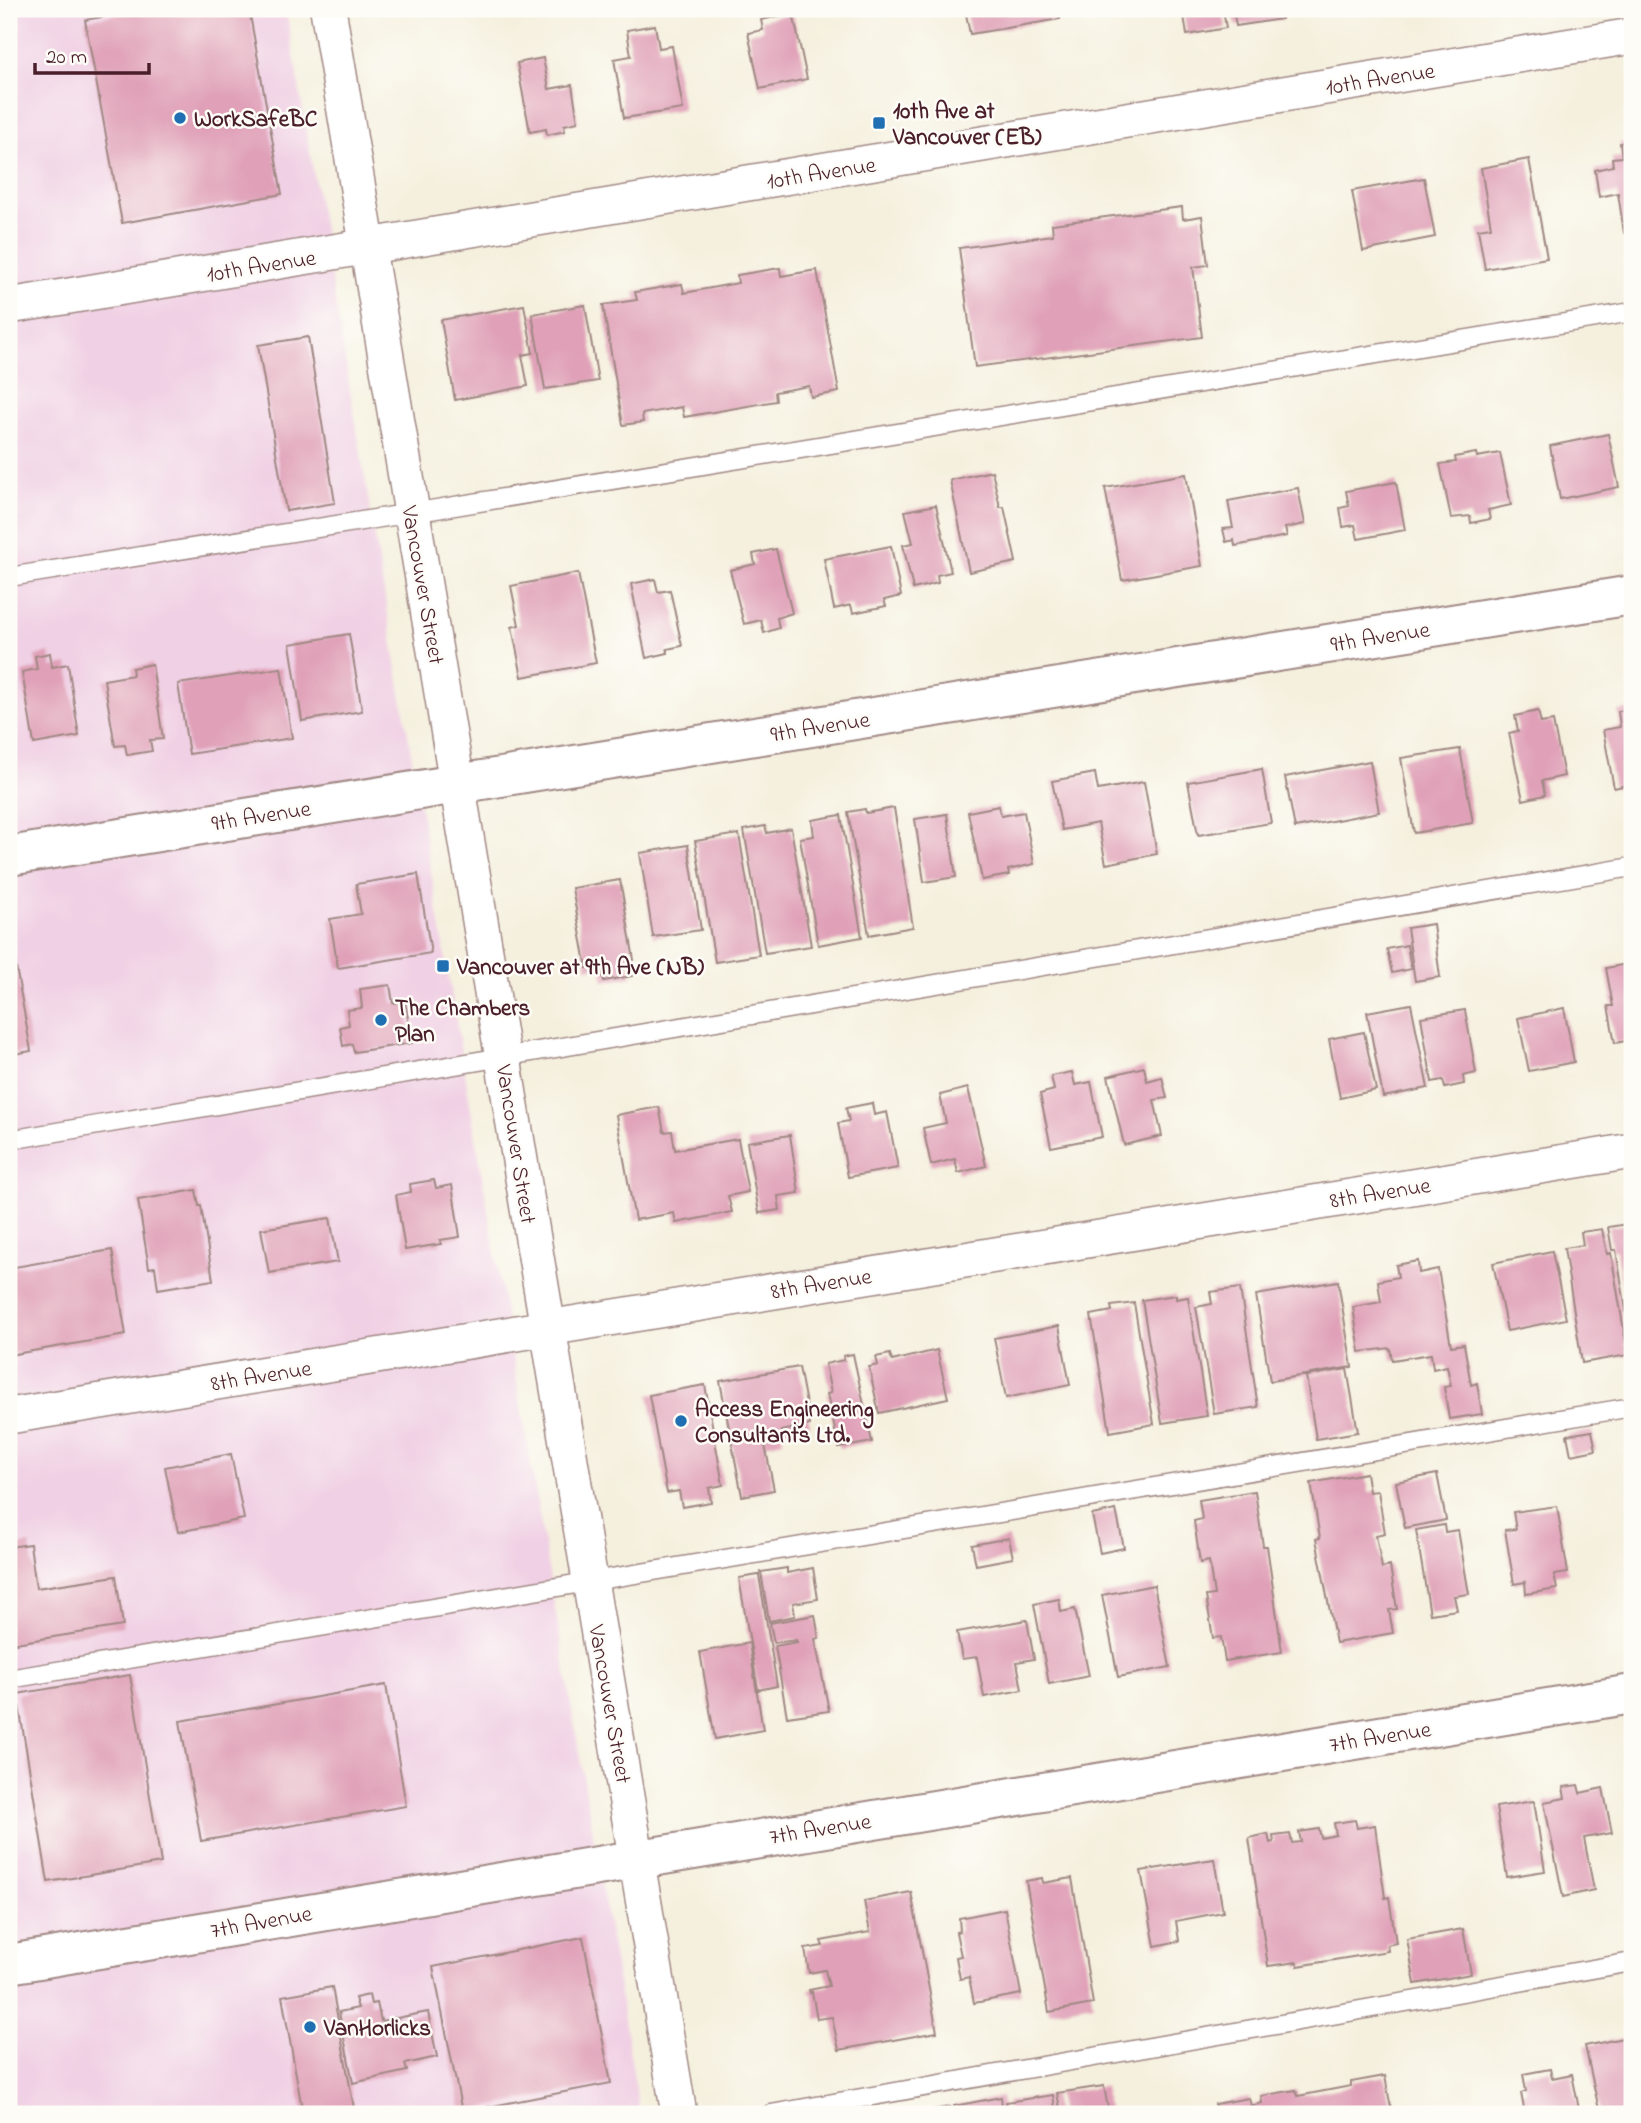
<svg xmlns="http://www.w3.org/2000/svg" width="1641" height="2123" viewBox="0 0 1641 2123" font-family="'Indie Flower',sans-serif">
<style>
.built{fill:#f0d0e4}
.building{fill:#e0a1b8}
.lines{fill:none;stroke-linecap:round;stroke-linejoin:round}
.service-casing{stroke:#a08884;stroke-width:21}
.minor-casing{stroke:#a08884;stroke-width:38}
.tertiary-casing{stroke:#a08884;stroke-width:42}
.service{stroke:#fff;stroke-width:18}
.minor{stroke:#fff;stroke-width:35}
.tertiary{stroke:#fff;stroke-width:38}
.poi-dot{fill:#1f6fb2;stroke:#fdfcf7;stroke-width:2.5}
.labels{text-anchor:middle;stroke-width:5;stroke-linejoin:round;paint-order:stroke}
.street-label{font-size:23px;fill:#4a1f2b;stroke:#fdfcf7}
.poi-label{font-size:23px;font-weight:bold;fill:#4a1f2b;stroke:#fdfcf7;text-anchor:start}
</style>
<rect width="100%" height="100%" fill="#fdfcf7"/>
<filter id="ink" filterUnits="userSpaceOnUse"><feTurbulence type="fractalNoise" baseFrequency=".0143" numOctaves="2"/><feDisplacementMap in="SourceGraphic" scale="14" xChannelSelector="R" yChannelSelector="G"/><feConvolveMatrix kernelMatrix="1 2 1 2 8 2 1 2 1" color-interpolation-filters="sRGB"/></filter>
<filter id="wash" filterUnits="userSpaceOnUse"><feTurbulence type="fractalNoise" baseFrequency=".00686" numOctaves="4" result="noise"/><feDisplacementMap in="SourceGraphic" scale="28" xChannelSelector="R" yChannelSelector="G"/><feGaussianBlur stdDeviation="1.57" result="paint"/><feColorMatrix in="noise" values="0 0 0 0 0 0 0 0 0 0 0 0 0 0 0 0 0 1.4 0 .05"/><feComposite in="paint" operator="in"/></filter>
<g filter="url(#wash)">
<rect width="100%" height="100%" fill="#f5f0de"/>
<path class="built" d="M9,9H286L640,2114H9Z"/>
<g id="blocks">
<path class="building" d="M146,9H249L282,194L122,223L85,20Z
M965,9H1058L1060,19L970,34Z
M1183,9H1223L1226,28L1187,35Z
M1233,9H1281L1282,19L1236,26Z
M793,13L807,79L760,89L748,33L763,30L761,20Z
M655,25L659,48L672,46L683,109L624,118L614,59L631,56L627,30Z
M543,58L549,89L572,85L578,122L564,125L565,131L547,135L546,129L530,132L517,63Z
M1632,141V232L1624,233L1618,193L1599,197L1595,170L1613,166L1612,158L1622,157L1620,143Z
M1529,159L1547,258L1485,269L1478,229L1491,227L1481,168Z
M1424,178L1435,237L1363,251L1352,191Z
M1182,207L1183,219L1202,216L1208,265L1193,267L1202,337L975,367L959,248L1053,235L1052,224Z
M780,268L781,276L817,270L839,392L811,397L809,386L775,392L776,401L684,417L682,407L642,414L643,422L623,425L603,305L637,300L635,292L682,284L684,293L738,283L737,275Z
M524,305L533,353L522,355L528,386L455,400L441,320Z
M585,305L598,381L545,389L532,314Z
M308,337L335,503L286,511L258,345Z
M1608,434L1619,487L1560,499L1550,446Z
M1476,453L1477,457L1500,453L1511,505L1488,510L1490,519L1471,523L1470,516L1451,518L1440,464L1456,462L1455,457Z
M992,471L1000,507H1004L1016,562L969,572L950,480Z
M1186,474L1202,566L1122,580L1105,488Z
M1396,482L1405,530L1358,539L1355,525L1343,527L1340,508L1349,506L1346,491Z
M1298,488L1305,524L1285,528L1287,536L1235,546L1234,540L1226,542L1223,529L1233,528L1228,501Z
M936,505L951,572L937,575L938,583L913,589L903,545L913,543L905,511Z
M891,546L901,596L884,600L886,606L853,613L851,605L834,609L824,559Z
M776,549L792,613L777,618L779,628L764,633L761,620L744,624L730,570L755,564L753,554Z
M578,573L596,663L522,677L512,627L519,625L511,586Z
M655,579L658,592L670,590L682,646L667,649L668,653L646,658L631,584Z
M349,634L362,711L302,721L290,644Z
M50,653L52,667L68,664L79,736L34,744L22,672L37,669L35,656Z
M152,664L163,739L150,740L152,751L127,755L125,745L115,746L104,680L133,675L132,668Z
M281,668L292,738L189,754L178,684Z
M1632,709V784L1614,788L1603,730L1620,727L1618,711Z
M1538,711L1541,723L1553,721L1564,776L1542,781L1545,795L1523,800L1509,733L1518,731L1515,716Z
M1460,749L1473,823L1414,833L1401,758Z
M1370,761L1379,812L1295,828L1285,777Z
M1262,769L1271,823L1198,835L1188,782Z
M1095,773L1098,790L1144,782L1157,854L1106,864L1098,823L1062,830L1052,781Z
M999,806L1001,816L1024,812L1034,864L1008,870L1009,875L982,880L968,812Z
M894,808L913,927L869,935L848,812L865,809L866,813Z
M947,814L956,877L924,882L915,819Z
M841,815L862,937L818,945L800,838L814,836L812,820Z
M765,826L767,833L791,828L811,946L765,953L744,830Z
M739,834L759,955L715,962L695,841Z
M688,845L701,930L653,937L640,853Z
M418,874L431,953L338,968L330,919L361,914L356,884Z
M620,880L634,960L628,961L632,976L604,981L601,966L587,968L572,888Z
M1433,924L1440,977L1415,981L1407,928Z
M9,928L31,1051L9,1055Z
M1407,945L1411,969L1392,973L1387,949Z
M1632,963V1040L1615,1043L1608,1006H1613L1606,968Z
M390,985L393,1003L405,1001L412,1043L354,1052L352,1044L343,1046L340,1027L349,1025L347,1010L362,1008L360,989Z
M1411,1004L1428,1088L1383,1097L1367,1012Z
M1564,1008L1574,1062L1529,1071L1518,1018Z
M1465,1010L1476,1073L1463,1076L1464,1084L1445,1088L1443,1080L1432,1082L1421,1017Z
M1364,1032L1376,1090L1340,1098L1329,1039Z
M1144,1067L1147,1081L1162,1077L1167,1098L1154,1100L1162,1136L1124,1145L1108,1076Z
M1072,1072L1075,1085L1091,1082L1102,1137L1051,1147L1040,1094L1054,1090L1051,1076Z
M968,1088L986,1166L958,1173L955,1159L931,1165L923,1128L946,1123L940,1095Z
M872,1103L874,1115L887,1112L898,1168L848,1177L838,1123L849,1121L846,1108Z
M659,1107L664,1132L672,1131L675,1150L738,1139L748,1192L728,1196L732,1212L676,1223L674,1213L635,1220L616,1115Z
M790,1135L799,1193L778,1196L780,1210L759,1213L747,1142Z
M434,1180L436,1188L452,1185L460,1237L440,1240L441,1244L405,1250L396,1195L411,1192L410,1184Z
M196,1190L199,1206H201L213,1280L158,1289L155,1267L149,1268L138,1200Z
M330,1218L338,1262L269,1273L261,1229Z
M1628,1224L1629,1229H1632L1631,1340L1616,1250H1612L1608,1227Z
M1602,1229L1607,1254L1611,1253L1628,1355L1582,1363L1564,1248L1583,1245L1581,1232Z
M112,1250L126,1335L9,1355V1268Z
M1552,1251L1566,1319L1507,1331L1493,1263Z
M1418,1261L1419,1273L1438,1269L1451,1346L1464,1344L1471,1385L1477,1383L1482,1414L1449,1419L1444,1387L1451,1386L1447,1366L1433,1369L1431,1354L1392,1360L1390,1348L1360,1352L1353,1307L1381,1302L1378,1281L1398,1277L1396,1265Z
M1338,1281L1352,1367L1270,1381L1256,1295Z
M1240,1288L1258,1407L1214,1414L1196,1307L1212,1304L1210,1292Z
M1176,1295V1299L1188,1297L1207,1416L1162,1423L1142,1300Z
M1134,1303L1154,1424L1110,1432L1091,1315L1112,1311L1111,1306Z
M1059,1326L1070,1385L1006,1398L994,1338Z
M937,1350L948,1398L879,1413L869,1367L878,1365L876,1357L890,1354L892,1361Z
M853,1354L872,1442L839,1448L827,1394L831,1393L825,1364L844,1360L843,1356Z
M799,1367L810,1425L781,1431L783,1441L765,1445L774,1490L742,1496L720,1381Z
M1347,1369L1358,1432L1316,1439L1306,1376Z
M705,1385L723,1485L709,1488L711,1502L682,1507L679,1491L667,1493L649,1395Z
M1592,1431L1596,1450L1571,1455L1567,1435Z
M231,1454L244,1519L178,1532L165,1467Z
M1366,1473L1369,1492L1378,1491L1385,1533L1376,1535L1382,1568L1390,1566L1397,1609L1389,1610L1393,1633L1336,1643L1316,1539L1320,1538L1311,1483Z
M1437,1474L1446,1520L1405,1528L1396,1482Z
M1255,1491L1263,1546H1267L1282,1652L1225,1661L1221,1637L1213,1638L1206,1596L1214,1595L1209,1561L1200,1563L1194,1521L1202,1519L1199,1500Z
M1557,1506L1568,1573L1554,1575L1557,1589L1526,1594L1525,1582L1514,1584L1505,1530L1516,1529L1513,1512Z
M1116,1510L1124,1548L1100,1553L1092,1515Z
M1444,1525L1445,1532L1458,1530L1469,1594L1454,1596L1457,1610L1430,1614L1416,1530Z
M1009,1538L1013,1558L976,1565L972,1545Z
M30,1544L36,1588L116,1576L123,1626L9,1644V1547Z
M787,1568V1573L813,1568L818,1599L793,1603L795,1616L769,1621L761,1572Z
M759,1575L777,1686L758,1690L739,1578Z
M1154,1585L1170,1667L1118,1677L1102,1595Z
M1059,1599L1061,1612L1075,1609L1089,1676L1049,1684L1034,1604Z
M815,1615L819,1638L815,1639L829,1711L787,1717L775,1646L797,1642L796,1640L774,1643L770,1623Z
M1027,1620L1034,1659L1017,1662L1022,1690L984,1697L977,1657L962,1659L957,1632Z
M749,1643L763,1730L715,1739L700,1652Z
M130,1675L161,1863L48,1882L17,1694Z
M386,1685L406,1806L201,1841L180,1721Z
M1578,1785L1580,1793L1603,1788L1612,1833L1584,1838L1594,1890L1563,1897L1544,1802L1565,1798L1563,1787Z
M1534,1801L1545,1871L1507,1877L1496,1807Z
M1355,1820L1357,1828L1375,1825L1385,1898L1389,1897L1396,1943L1387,1945L1388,1951L1298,1966L1297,1962L1268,1966L1249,1838L1268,1834L1270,1843L1274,1842L1273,1836L1290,1834L1292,1843L1301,1842L1299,1832L1319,1829L1321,1838L1336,1835L1334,1823Z
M1214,1859L1223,1912L1176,1921L1179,1941L1155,1946L1141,1871Z
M1042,1878L1043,1883L1072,1878L1093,2004L1049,2012L1026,1881Z
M911,1892L937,2032L839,2050L832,2017L817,2019L812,1992L810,1993L809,1990L829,1986L825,1970L809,1973L805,1949L823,1946L821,1941L870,1932L864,1901Z
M1005,1909L1021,1994L974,2003L969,1977L960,1979L956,1957L961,1956L956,1932L960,1931L959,1918Z
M1463,1929L1471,1974L1415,1984L1407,1939Z
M583,1937L611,2083L462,2112L433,1967Z
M332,1987L355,2114H303L282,1996Z
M369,1995L371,2004L377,2003L381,2021L428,2012L437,2057L405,2064L407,2071L353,2083L339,2012L358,2008L355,1998Z
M1632,2036V2114H1600L1585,2046Z
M1550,2069L1552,2078L1572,2074L1580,2114H1525L1521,2093L1526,2091L1523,2074Z
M1385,2076L1392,2114H1210L1217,2112L1215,2104L1249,2098L1251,2106L1262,2103L1261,2096L1296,2090L1298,2096L1351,2086V2082Z
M1104,2086L1109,2114H1061L1057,2093Z
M1053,2095L1056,2114H1008L1006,2102Z
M1001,2097L1003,2114H956L954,2106Z
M950,2107L951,2114H914V2113Z"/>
</g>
</g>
<g filter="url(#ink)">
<use href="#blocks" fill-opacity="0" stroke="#a08884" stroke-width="2"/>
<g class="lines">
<defs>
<path id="service" d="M9,577L412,513L1632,312
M9,1140L1632,867
M9,1679L1632,1407
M771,2114L1632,1962"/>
<path id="minor" d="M328,9L679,2114
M9,306L1632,36
M9,1416L1632,1151"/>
<path id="tertiary" d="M9,856L1632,595
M9,1964L1632,1694"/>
</defs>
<use href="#service" class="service-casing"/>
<use href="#minor" class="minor-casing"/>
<use href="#tertiary" class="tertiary-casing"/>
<use href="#service" class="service"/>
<use href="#minor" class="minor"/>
<use href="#tertiary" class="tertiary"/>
</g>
</g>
<g class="poi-dot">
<circle cx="180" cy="118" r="7"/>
<rect x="872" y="116" width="14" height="14" rx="3.5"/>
<rect x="436" y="959" width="14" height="14" rx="3.5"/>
<circle cx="381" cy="1020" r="7"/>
<circle cx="681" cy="1421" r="7"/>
<circle cx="310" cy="2027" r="7"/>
</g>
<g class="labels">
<g class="street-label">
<text transform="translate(1380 78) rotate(-9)" y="8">10th Avenue</text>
<text transform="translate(821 172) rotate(-9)" y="8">10th Avenue</text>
<text transform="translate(261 265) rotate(-9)" y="8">10th Avenue</text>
<text transform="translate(424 585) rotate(80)" y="8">Vancouver Street</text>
<text transform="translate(1380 636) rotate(-9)" y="8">9th Avenue</text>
<text transform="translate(820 726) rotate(-9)" y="8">9th Avenue</text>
<text transform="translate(261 815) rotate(-9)" y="8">9th Avenue</text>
<text transform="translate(517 1144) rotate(81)" y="8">Vancouver Street</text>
<text transform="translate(1380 1192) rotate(-9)" y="8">8th Avenue</text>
<text transform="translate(821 1283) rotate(-9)" y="8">8th Avenue</text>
<text transform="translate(261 1375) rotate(-9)" y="8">8th Avenue</text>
<text transform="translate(611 1704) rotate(80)" y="8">Vancouver Street</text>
<text transform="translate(1380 1736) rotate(-9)" y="8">7th Avenue</text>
<text transform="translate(820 1828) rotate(-9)" y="8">7th Avenue</text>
<text transform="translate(261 1921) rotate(-10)" y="8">7th Avenue</text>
</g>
<g class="poi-label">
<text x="893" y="118">10th Ave at<tspan x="893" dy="26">Vancouver (EB)</tspan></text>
<text x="194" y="126">WorkSafeBC</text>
<text x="457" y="974">Vancouver at 9th Ave (NB)</text>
<text x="395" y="1015">The Chambers<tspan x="395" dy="26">Plan</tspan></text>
<text x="695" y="1416">Access Engineering<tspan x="695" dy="26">Consultants Ltd.</tspan></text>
<text x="324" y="2035">VanHorlicks</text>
</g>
</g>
<rect width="1641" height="2123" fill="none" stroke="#fdfcf7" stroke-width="35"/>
<path d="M35 63v10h114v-10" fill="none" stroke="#4a1f2b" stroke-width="3.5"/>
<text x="46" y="63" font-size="21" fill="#4a1f2b" stroke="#fdfcf7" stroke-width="5" paint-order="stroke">20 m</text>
</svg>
